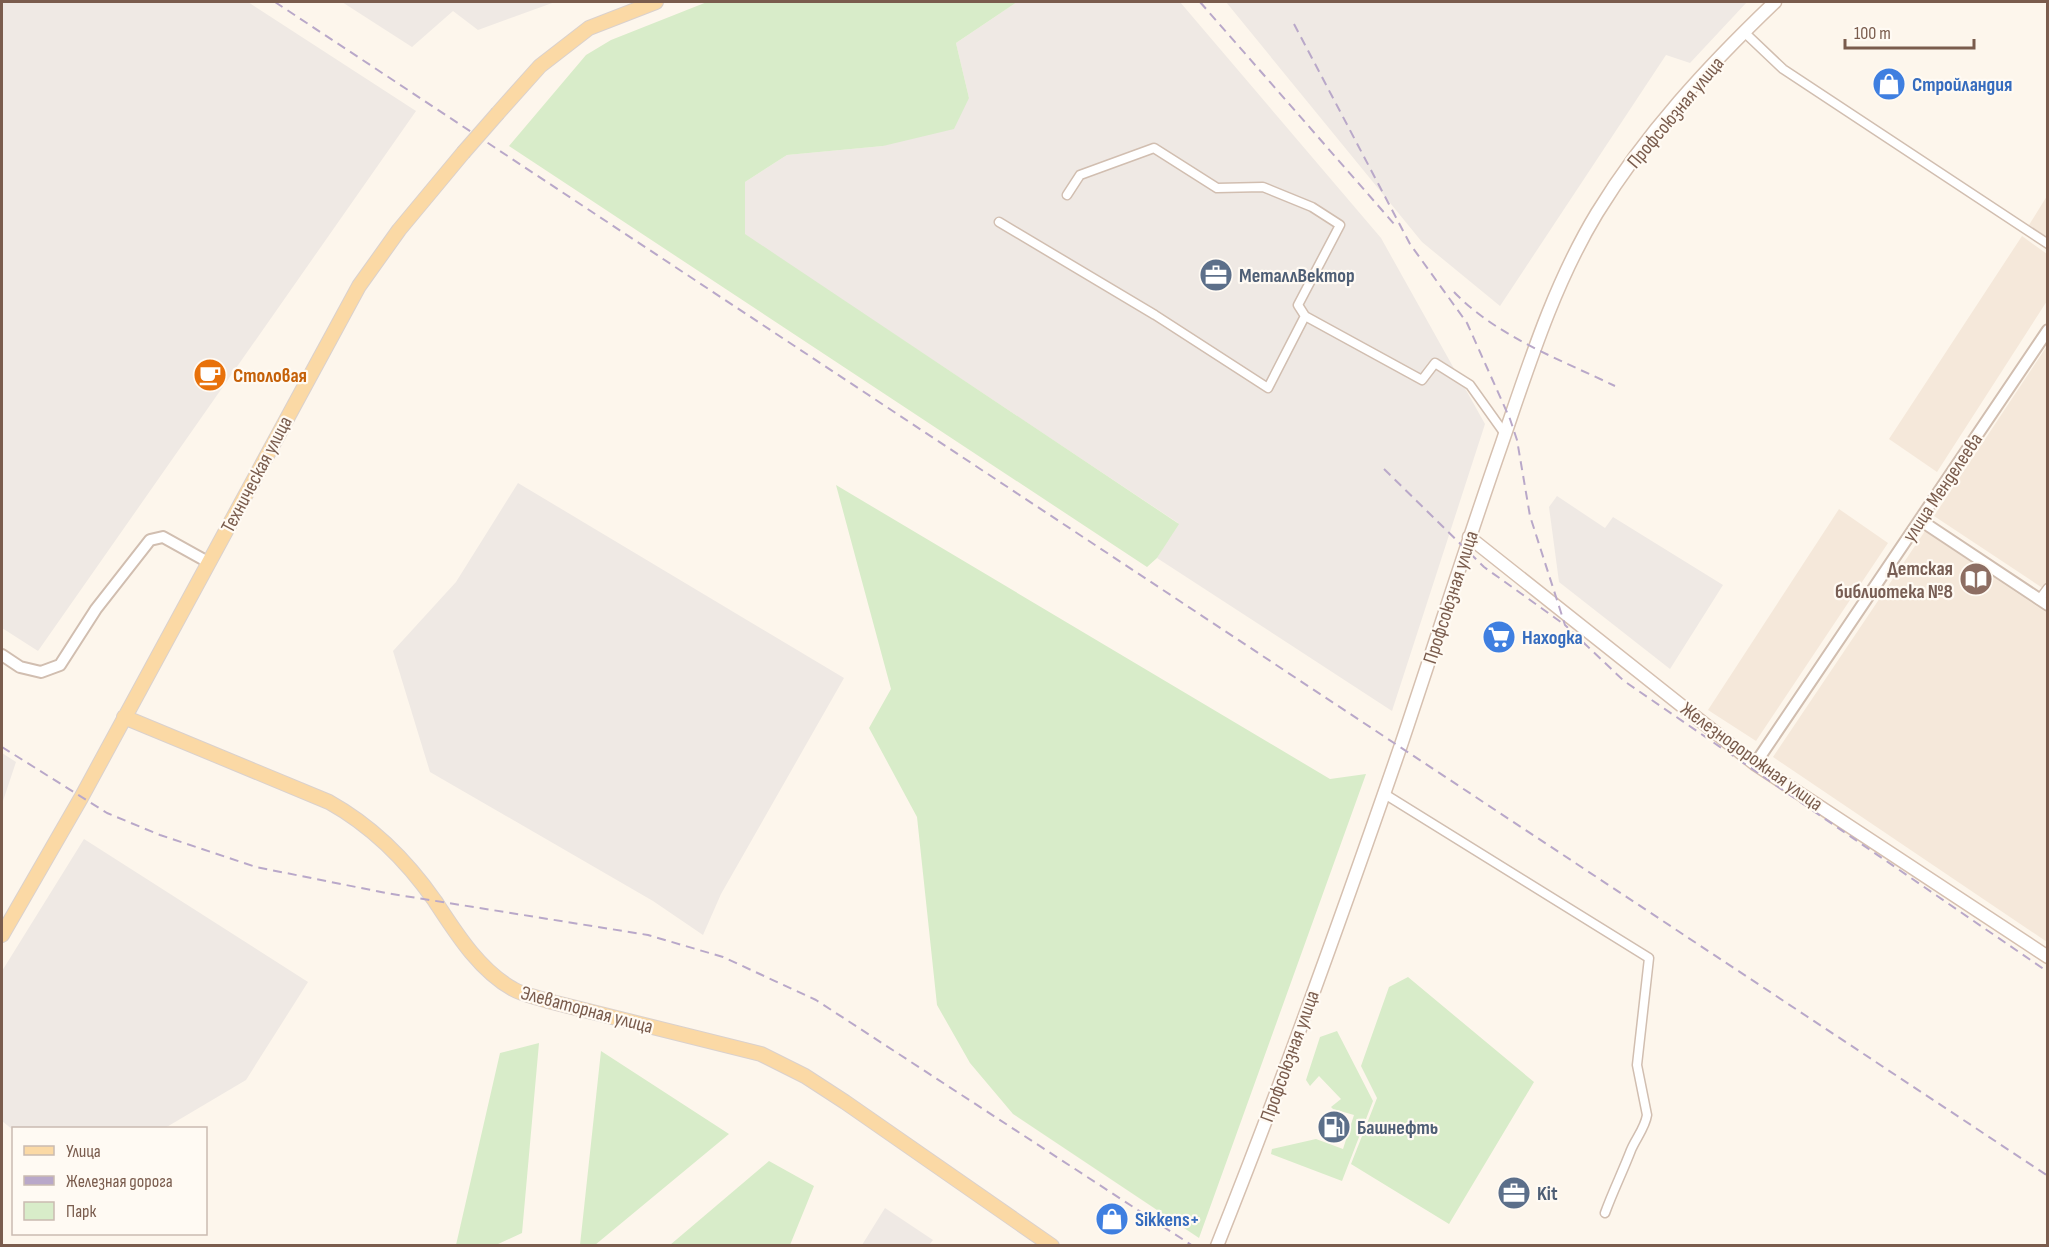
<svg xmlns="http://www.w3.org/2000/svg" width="2049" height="1247" viewBox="0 0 2049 1247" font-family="'Sofia Sans Condensed',sans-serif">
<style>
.residential{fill:#f5e8da}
.industrial{fill:#efe9e4}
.green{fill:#d8ecc9}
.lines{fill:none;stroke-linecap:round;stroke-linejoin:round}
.minor-casing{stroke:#d1beb0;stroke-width:11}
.tertiary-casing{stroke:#d1beb0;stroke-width:14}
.secondary-casing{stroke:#d6c0b0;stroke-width:15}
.primary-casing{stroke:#dad1cd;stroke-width:16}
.minor{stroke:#fff;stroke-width:8}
.tertiary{stroke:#fff;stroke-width:10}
.secondary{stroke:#fff;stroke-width:12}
.primary{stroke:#fbd9a5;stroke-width:14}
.rail{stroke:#b9a8c9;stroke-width:2;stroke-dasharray:9 6;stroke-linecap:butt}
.primary-bridge-casing{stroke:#dad1cd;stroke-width:16;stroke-linecap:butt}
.primary-bridge{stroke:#fbd9a5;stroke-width:14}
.labels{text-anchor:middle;stroke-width:4.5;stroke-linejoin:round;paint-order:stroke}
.shop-label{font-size:20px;font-weight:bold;fill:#366cbe;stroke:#fffaf3;text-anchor:start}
.street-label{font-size:20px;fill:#7a5c4d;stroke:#fffaf3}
.service-label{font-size:20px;font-weight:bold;fill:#4e5e75;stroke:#fffaf3;text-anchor:start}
.food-label{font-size:20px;font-weight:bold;fill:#c56008;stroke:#fffaf3;text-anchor:start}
.education-label{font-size:20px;font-weight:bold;fill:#785e54;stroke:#fffaf3;text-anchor:end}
</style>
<rect width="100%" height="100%" fill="#fdf6ec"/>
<path class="residential" d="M2047,196V237L2029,225Z
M2022,236L2047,254V301L1937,472L1889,439Z
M2047,346V591L1934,516Z
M1839,509L1888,543L1756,741L1708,710Z
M1925,531L2047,613V942L1773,757Z"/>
<path class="industrial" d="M2,2H248L416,111L38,651L2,628Z
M342,2H555L478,30L453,11L412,47Z
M1017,2H1180L1381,238L1485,424L1392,711L1157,558L1178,523L745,235V182L787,155L883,146L969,98L956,43Z
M1226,2H1747L1690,63L1666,55L1500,306L1422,242Z
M518,483L844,678L721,894L703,935L653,901L430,772L393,651L456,582Z
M1557,496L1605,528L1613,517L1723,585L1670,669L1559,582L1549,507Z
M2,753L16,762L2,804Z
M84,839L308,982L246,1080L165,1128L13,1130L2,1121V971Z
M885,1208L933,1240L929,1245H862Z"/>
<path class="green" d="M707,2H1017L956,43L969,98L954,129L883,146L787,155L745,182V234L1179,524L1157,558L1147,567L509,146L586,55L611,40Z
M836,485L1330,779L1366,774L1199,1238L1013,1114L970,1063L937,1005L917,817L869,728L891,689Z
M1408,977L1534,1082L1449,1224L1351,1164L1377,1098L1361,1066L1389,987Z
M1337,1031L1373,1101L1342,1181L1271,1154L1272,1149L1316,1139L1343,1149L1354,1115L1333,1109L1331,1107L1341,1099L1319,1076L1310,1086L1306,1080L1320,1037Z
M539,1043L522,1233L496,1245H456L500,1053Z
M601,1051L729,1134L595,1245H580Z
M769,1161L814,1186L790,1245H670Z"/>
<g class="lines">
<defs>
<path id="minor" d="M1744,32L1783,69L2048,244
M1067,195L1080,175L1154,148L1217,188L1263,187L1312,207L1340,225L1298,305L1305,316
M999,222L1155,315L1268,388L1305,316L1422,380L1435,363L1470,385L1505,434
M2039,600L2048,588
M1383,793L1649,958L1637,1065L1647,1115C1645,1128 1636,1138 1631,1150C1623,1171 1613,1191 1605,1213"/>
<path id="tertiary" d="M1920,520L2048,605
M2,655L20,667L41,672L60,665L96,609L150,540L163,537L208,562
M1755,764L2048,330"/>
<path id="secondary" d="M1469,537L1755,764L2048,957
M1217,1246C1283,1081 1343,913 1401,745C1435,644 1467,543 1502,443C1529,364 1554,284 1597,213C1646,133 1708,66 1775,2"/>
<path id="primary" d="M498,113L540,66L589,28L656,2
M124,717L329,802C372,826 407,861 435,901C456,933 479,970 513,989C523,995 537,997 548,1001L761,1054L805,1076L845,1102L1052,1246
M2,935L81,798L359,286L399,230L463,153"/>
</defs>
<use href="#minor" class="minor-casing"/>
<use href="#tertiary" class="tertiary-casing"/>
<use href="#secondary" class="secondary-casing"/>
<use href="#primary" class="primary-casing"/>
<use href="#minor" class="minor"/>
<use href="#tertiary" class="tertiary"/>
<use href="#secondary" class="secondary"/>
<use href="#primary" class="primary"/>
<path class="rail" d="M275,2L2048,1176
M1200,2L1395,225
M1294,24L1410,244L1467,323L1510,419L1517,440L1530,516L1565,625L1624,681L2048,972
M1454,292C1496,336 1561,360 1615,386
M1384,469L1484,567L1565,625
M2,747L107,813L160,835L256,867L386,893L648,935L723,957L816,1000L1193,1246"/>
<defs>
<path id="primary-bridge" d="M463,153L498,113"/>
</defs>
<use href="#primary-bridge" class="primary-bridge-casing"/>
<use href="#primary-bridge" class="primary-bridge"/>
</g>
<defs>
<symbol id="shop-disc" viewBox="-11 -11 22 22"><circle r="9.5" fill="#3f7fe0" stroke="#fffaf3"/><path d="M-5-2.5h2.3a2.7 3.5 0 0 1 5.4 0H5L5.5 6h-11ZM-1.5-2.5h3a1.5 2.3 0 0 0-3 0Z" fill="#fff"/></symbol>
<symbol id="office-disc" viewBox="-11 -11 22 22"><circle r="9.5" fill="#5c6f8a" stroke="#fffaf3"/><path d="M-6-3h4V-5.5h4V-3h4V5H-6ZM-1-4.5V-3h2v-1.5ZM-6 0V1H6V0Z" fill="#fff"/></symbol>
<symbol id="cafe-disc" viewBox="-11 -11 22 22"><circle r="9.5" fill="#e8710a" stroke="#fffaf3"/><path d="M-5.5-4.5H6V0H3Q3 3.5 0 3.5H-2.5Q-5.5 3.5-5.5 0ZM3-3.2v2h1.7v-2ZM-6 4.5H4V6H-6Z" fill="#fff"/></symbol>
<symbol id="library-disc" viewBox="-11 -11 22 22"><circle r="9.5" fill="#8d6e63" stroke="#fffaf3"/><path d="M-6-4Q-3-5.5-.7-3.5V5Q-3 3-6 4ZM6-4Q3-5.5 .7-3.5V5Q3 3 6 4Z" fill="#fff"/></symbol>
<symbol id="supermarket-disc" viewBox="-11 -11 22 22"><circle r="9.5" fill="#3f7fe0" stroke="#fffaf3"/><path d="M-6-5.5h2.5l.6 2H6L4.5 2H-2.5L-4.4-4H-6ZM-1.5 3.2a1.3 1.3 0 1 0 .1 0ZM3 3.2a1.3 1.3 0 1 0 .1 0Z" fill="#fff"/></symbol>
<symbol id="fuel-disc" viewBox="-11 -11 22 22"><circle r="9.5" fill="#5c6f8a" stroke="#fffaf3"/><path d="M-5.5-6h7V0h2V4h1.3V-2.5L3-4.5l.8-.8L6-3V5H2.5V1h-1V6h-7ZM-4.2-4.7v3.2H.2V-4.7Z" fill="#fff"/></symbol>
</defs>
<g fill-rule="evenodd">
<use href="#shop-disc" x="1870" y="65" width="38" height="38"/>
<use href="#office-disc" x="1197" y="256" width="38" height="38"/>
<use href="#cafe-disc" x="191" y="356" width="38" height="38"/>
<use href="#library-disc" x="1957" y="560" width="38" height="38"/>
<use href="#supermarket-disc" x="1480" y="618" width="38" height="38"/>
<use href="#fuel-disc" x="1315" y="1108" width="38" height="38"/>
<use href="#office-disc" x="1495" y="1174" width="38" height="38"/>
<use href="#shop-disc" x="1093" y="1200" width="38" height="38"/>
</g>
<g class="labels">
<g class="shop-label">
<text x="1912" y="91">Стройландия</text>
<text x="1522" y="644">Находка</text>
<text x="1135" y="1226">Sikkens+</text>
</g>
<g class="street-label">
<text transform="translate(1675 112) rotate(-50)" y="7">Профсоюзная улица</text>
<text transform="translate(256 474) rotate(-62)" y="7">Техническая улица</text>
<text transform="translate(1942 487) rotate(-56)" y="7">улица Менделеева</text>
<text transform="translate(1450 597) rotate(-72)" y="7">Профсоюзная улица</text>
<text transform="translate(1752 756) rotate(36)" y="7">Железнодорожная улица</text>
<text transform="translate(587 1009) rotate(15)" y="7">Элеваторная улица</text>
<text transform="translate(1289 1056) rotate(-70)" y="7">Профсоюзная улица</text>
</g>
<g class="service-label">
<text x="1239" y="282">МеталлВектор</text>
<text x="1357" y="1134">Башнефть</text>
<text x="1537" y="1200">Kit</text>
</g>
<g class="food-label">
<text x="233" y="382">Столовая</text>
</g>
<g class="education-label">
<text x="1953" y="575">Детская<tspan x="1953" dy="23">библиотека №8</tspan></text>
</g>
</g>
<rect width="2049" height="1247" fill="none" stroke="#7a5c4d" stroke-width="6"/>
<rect x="12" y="1127" width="195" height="108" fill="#fffaf3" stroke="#cabbb1" stroke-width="1.5"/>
<rect x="24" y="1146" width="30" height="9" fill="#fbd9a5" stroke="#cabbb1" stroke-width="1.5"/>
<text x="66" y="1157" font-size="18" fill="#7a5c4d">Улица</text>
<rect x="24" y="1176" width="30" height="9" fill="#b9a8c9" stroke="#cabbb1" stroke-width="1.5"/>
<text x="66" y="1187" font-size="18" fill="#7a5c4d">Железная дорога</text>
<rect x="24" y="1202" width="30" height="18" fill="#d8ecc9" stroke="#cabbb1" stroke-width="1.5"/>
<text x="66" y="1217" font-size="18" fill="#7a5c4d">Парк</text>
<path d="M1845 39v9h129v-9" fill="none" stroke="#7a5c4d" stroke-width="3"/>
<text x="1854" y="39" font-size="18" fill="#7a5c4d" stroke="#fffaf3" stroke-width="4.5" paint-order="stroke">100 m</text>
</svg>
